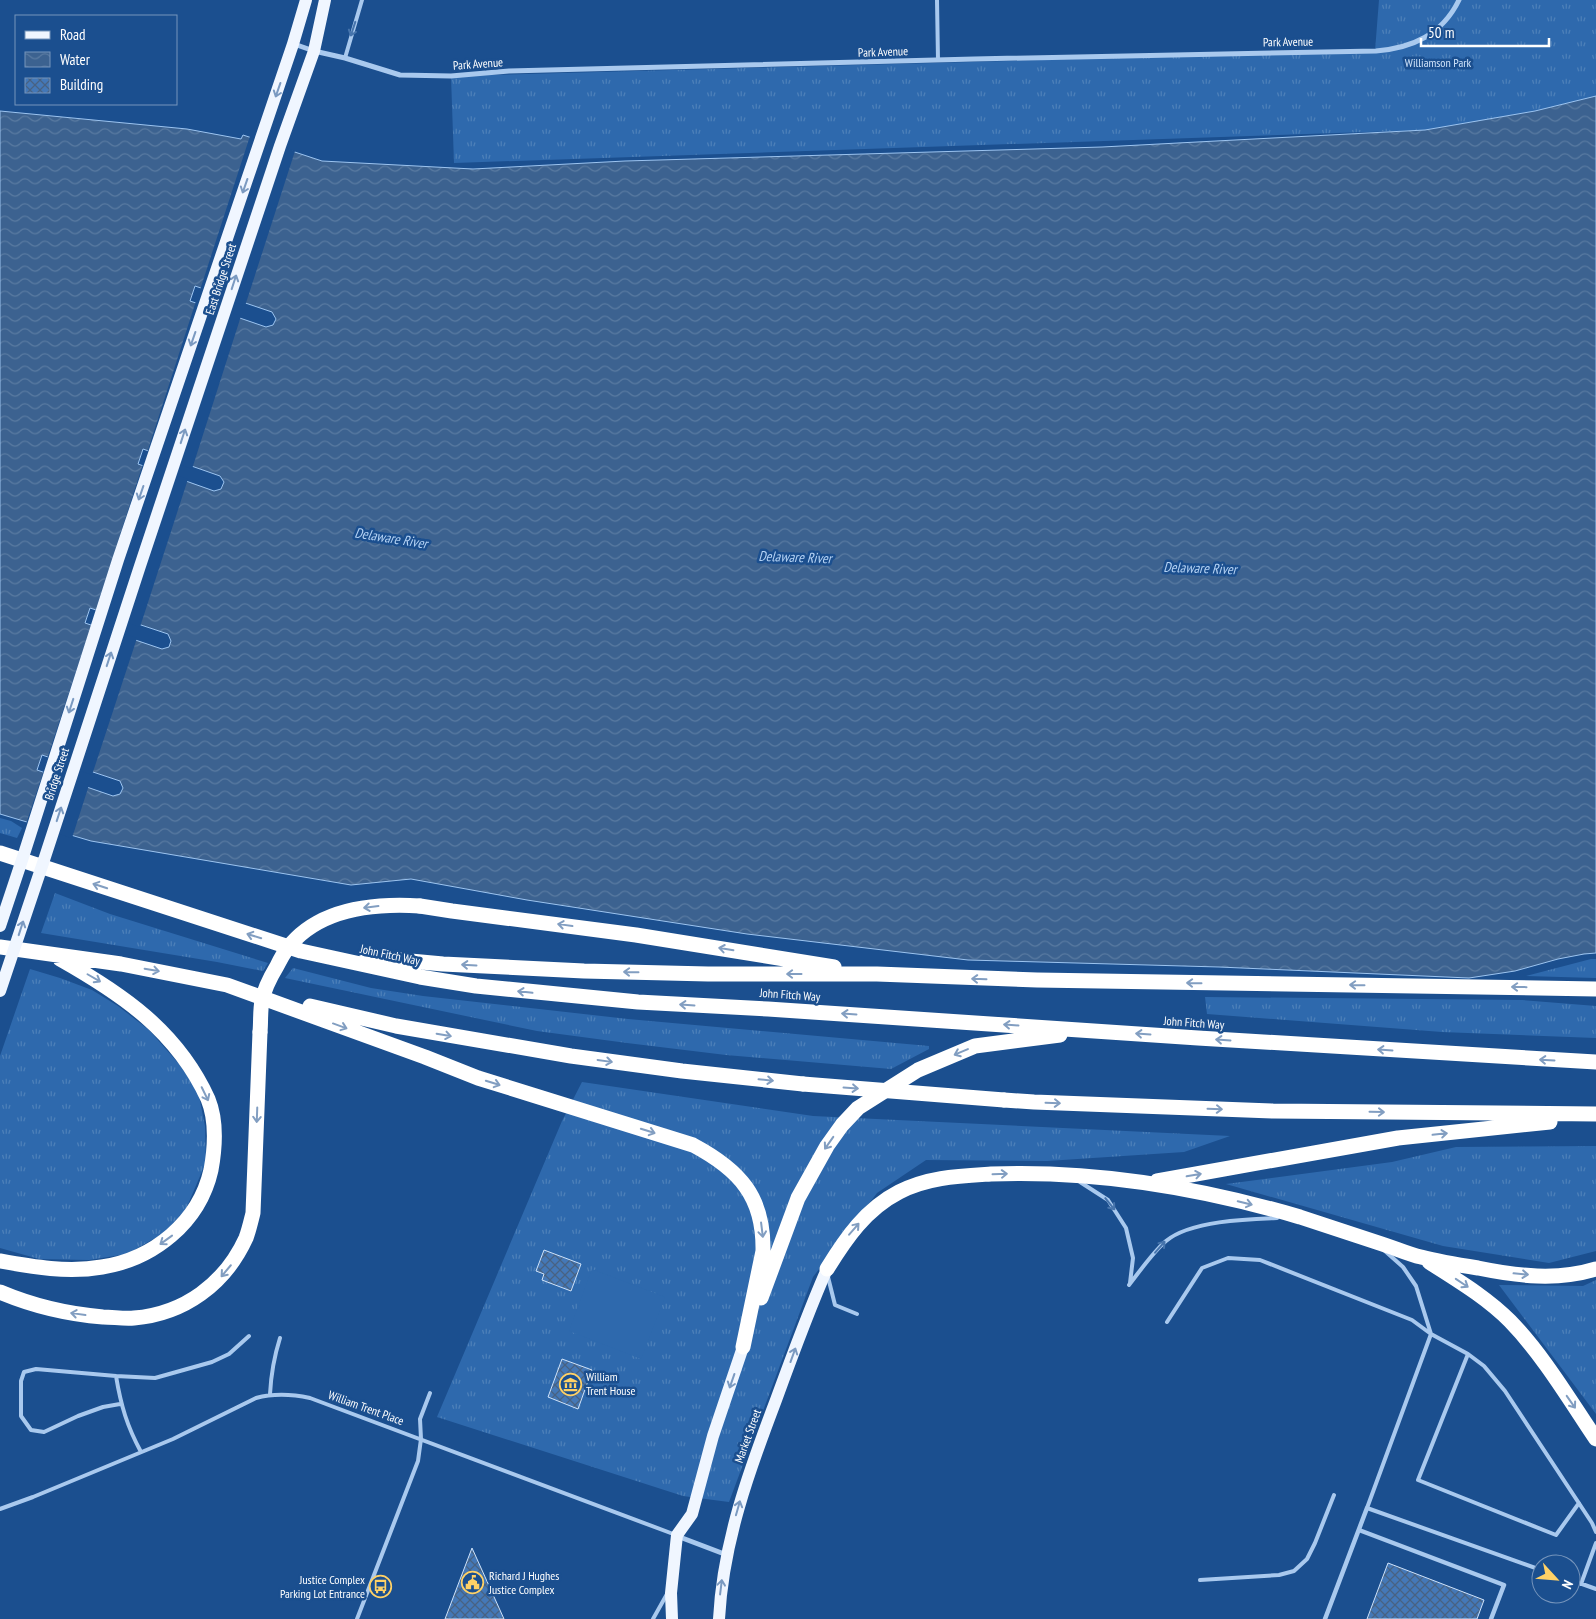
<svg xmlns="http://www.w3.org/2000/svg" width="1596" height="1619" viewBox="0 0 1596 1619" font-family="'PT Sans Narrow',sans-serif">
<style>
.grass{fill:url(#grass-tufts)}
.garden{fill:#2e69ad}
.water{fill:url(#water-waves);stroke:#9cc4f0;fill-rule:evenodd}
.pier{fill:#1b4f8f}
.building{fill:url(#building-cross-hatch);stroke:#cfe3fa}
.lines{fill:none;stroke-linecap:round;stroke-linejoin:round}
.service{stroke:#a9c9ee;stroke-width:4}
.pedestrian{stroke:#a9c9ee;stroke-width:4.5}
.minor{stroke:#a9c9ee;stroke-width:5}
.primary{stroke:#f0f6ff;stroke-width:12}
.motorway{stroke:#fff;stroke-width:15}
.primary-bridge{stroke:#f0f6ff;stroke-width:12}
.motorway-bridge{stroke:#fff;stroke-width:15}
.oneway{stroke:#4674ac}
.oneway2{stroke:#7b9ac1}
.oneway3{stroke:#829ec1}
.labels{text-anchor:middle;stroke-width:5;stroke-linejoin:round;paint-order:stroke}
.street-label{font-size:12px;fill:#fff;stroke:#1b4f8f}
.park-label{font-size:12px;fill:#cfe3fa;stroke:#1b4f8f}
.poi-label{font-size:12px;fill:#fff;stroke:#1b4f8f;text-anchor:start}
.water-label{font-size:14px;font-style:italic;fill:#b5d3f5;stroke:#1b4f8f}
</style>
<defs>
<pattern id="grass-tufts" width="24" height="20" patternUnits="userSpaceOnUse" patternTransform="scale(1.25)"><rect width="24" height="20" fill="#2e69ad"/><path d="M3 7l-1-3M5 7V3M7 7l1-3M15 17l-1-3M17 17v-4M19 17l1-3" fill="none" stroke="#4d80b9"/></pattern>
<pattern id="water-waves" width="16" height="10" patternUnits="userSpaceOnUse" patternTransform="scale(1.25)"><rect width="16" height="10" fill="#3c6290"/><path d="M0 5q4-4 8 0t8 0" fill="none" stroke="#597aa1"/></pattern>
<pattern id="building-cross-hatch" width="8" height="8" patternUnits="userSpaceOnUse" patternTransform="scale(1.25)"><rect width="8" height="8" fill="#4478b7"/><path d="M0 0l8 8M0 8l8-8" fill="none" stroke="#486282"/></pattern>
</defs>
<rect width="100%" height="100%" fill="#1b4f8f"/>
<path class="grass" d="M1379,0H1596V96L1535,111L1425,130L454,163L451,76L1375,51Z
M0,818L11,821L22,828L17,838L0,833Z
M55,893L110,914L268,963L263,971L217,962L41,933Z
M1591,959H1596V978L1526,976Z
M293,968L371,988L423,996L628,1019L929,1046V1049L891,1069L726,1055L627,1043L537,1031L285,978Z
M30,969L60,978L92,990L118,1006L149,1030L179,1064L198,1091L205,1126L206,1162L186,1209L164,1233L127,1254L89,1260L39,1259L0,1248V1056Z
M1205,997L1522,1000L1596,1006V1038L1442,1032L1207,1014Z
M582,1082L813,1116L1230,1136L1184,1152L1047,1161L926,1160L877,1193L813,1277L729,1502L683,1496L437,1417L562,1121Z
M1596,1146V1251L1549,1263L1443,1246L1226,1184L1392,1162L1456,1147Z
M1596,1280V1414L1499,1285L1583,1286Z"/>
<path class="garden" d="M592,1269L665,1297L641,1359L569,1331Z"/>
<path class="water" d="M1596,96V953L1584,954L1558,959L1515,971L1469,978L1219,967L968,960L747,934L527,900L411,879L351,885L91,841L0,814V111L187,129L241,139L243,135L322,161L473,169L625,161L1102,147L1425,130L1535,111ZM195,286L272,312L276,319L273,325L266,327L190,301ZM143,449L220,476L224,482L221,489L214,491L138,464ZM90,608L168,634L171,641L169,647L162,649L85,623ZM42,755L120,781L123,788L120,794L113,796L37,770Z"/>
<path class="pier" d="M250,136L295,151L245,306L200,290Z
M196,301L241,316L192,469L147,453Z
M143,464L188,479L140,627L95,612Z
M92,623L137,638L92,775L47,759Z
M44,770L89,785L72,838L26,824Z"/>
<path class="building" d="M544,1250L581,1264L571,1291L542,1280L544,1274L536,1271Z
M562,1359L592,1370L578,1409L548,1397Z
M472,1548L504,1619H445Z
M1388,1563L1484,1600L1477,1619H1367Z"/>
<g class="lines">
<path class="service" d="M937,0L938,60
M345,58L362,0
M1080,1182L1108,1200L1126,1228L1133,1258L1130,1283
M1385,1251L1403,1267L1416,1286L1431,1334L1367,1508L1541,1570
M828,1277L835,1305L857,1314
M1129,1285C1140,1271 1153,1252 1166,1241C1190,1221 1247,1219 1277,1218
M1167,1322L1202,1268L1228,1258L1260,1260L1412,1320L1431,1334L1468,1354L1484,1366L1505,1391L1592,1523L1596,1532
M1468,1354L1418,1480L1556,1535L1579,1503
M116,1376C121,1406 127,1426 141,1452
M270,1394C271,1375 274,1357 280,1338
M120,1404L103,1407L78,1416L44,1432L31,1430L21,1416V1381L24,1372L36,1369L116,1376L155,1378L212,1362L229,1354L249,1336
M0,1509L33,1497L173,1439L256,1398C275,1393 291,1394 310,1398L676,1535
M1200,1580L1279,1575L1294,1571L1307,1559L1315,1543L1334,1495
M1571,1580L1596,1589
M1581,1584L1596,1543
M357,1619L418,1461L421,1439L420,1419L430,1393
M653,1619L667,1594"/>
<path class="pedestrian" d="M1359,1530L1504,1585L1491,1619
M1325,1619L1367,1508"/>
<path class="minor" d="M294,44L314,51L345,58L400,75L451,76L509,71L974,59L1376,51C1412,48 1442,35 1459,0
M677,1536L727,1555"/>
<path class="primary" d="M24,854L118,560L293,44L306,0
M44,860L140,566L280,146L314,51L325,0
M672,1619L671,1593L677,1535L692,1514L713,1436L743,1347
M719,1619C723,1542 749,1471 776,1400C792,1356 808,1312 827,1269"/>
<path class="motorway" d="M0,853L301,951L420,977L476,986L638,1002L768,1009L1198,1038L1596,1062
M420,906L452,911L636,935L834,967
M0,947L121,964L227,985L425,1057L478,1078L693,1145C740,1170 764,1197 763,1251L743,1347
M367,957L443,964L584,971L708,974H877L1037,980L1596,989
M310,1006L396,1026L571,1056L682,1071L803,1084
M1004,1100L1034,1102L1273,1111L1596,1114
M1157,1181L1398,1138L1550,1122
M0,1261C33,1267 68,1273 102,1267C153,1259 199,1223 211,1170C215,1148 217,1121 208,1099C177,1031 122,994 60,959
M1429,1262C1457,1280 1486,1297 1510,1321C1543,1355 1569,1399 1596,1439
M827,1269C846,1238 866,1209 899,1192C928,1177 959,1176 991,1174C1095,1170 1201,1188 1300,1217C1327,1226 1355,1235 1382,1244C1395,1248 1408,1254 1421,1257C1440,1262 1459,1265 1478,1268C1517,1276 1557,1281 1596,1269
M0,1292C33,1306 67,1314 103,1317C113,1317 124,1319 134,1318C184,1314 225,1284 246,1238C249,1230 251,1221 253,1213L260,1032
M761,1298L798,1198L827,1146L842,1125L858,1108L918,1070L975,1046L1060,1035"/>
<path class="primary-bridge" d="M0,926L24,854
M0,991L44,860"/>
<path class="motorway-bridge" d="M260,1032C261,1022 260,1011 262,1001C264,989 271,976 277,966C280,960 283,954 287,949C318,908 373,903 420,906
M803,1084L1004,1100"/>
</g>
<defs><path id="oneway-shaft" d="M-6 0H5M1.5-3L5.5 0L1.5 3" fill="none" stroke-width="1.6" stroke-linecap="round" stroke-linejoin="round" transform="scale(1.25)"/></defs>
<g class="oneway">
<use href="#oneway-shaft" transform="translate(353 29) rotate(108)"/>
<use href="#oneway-shaft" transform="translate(1110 1204) rotate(51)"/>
<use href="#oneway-shaft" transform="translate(1160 1247) rotate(-49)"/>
</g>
<g class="oneway2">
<use href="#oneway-shaft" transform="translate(278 90) rotate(109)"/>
<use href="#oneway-shaft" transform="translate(245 186) rotate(109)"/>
<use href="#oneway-shaft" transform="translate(234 282) rotate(-72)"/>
<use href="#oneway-shaft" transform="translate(193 339) rotate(109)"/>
<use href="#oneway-shaft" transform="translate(183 436) rotate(-72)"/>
<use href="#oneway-shaft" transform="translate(141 493) rotate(109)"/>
<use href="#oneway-shaft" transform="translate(109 659) rotate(-72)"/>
<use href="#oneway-shaft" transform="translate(71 706) rotate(108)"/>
<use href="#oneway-shaft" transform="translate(59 814) rotate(-72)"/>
<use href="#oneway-shaft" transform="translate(21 928) rotate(-72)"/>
<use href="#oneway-shaft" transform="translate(793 1355) rotate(-70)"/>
<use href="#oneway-shaft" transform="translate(732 1381) rotate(109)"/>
<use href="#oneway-shaft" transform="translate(738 1508) rotate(-74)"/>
<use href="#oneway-shaft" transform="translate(721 1587) rotate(-83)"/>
</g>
<g class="oneway3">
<use href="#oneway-shaft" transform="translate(100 886) rotate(-162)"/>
<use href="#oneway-shaft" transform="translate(371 907) rotate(173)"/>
<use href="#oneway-shaft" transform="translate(565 925) rotate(-172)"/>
<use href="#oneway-shaft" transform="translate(254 936) rotate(-163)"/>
<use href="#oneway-shaft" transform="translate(726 949) rotate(-171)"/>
<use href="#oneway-shaft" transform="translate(469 965) rotate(-177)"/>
<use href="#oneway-shaft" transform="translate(152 970) rotate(10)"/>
<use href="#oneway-shaft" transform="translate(631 972) rotate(-179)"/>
<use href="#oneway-shaft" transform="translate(794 974) rotate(180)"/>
<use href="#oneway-shaft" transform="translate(94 978) rotate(30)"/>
<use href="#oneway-shaft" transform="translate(979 979) rotate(-178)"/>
<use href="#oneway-shaft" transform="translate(1194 983) rotate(-179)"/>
<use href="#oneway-shaft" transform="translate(1357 985) rotate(-179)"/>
<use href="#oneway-shaft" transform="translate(1519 987) rotate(-179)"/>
<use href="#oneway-shaft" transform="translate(525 992) rotate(-174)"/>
<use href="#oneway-shaft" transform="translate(687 1005) rotate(-176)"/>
<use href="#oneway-shaft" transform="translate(849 1014) rotate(-176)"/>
<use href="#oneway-shaft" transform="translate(1011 1025) rotate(-176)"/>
<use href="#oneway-shaft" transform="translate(340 1026) rotate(20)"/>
<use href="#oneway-shaft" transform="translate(1143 1034) rotate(-176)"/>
<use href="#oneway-shaft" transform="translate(444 1035) rotate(10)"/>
<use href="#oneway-shaft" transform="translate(1223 1040) rotate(-176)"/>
<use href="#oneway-shaft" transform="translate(1385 1050) rotate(-176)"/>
<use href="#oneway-shaft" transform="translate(961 1052) rotate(157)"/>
<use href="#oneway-shaft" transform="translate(1547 1060) rotate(-177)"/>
<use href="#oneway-shaft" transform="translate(605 1061) rotate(8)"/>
<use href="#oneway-shaft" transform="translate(766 1080) rotate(6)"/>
<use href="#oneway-shaft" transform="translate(493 1083) rotate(17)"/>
<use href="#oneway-shaft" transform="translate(851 1088) rotate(4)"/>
<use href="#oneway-shaft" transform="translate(205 1094) rotate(64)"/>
<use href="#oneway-shaft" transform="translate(1053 1103) rotate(2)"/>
<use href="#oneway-shaft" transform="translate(1215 1109) rotate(2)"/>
<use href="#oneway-shaft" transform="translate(1377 1112) rotate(1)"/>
<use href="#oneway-shaft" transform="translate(257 1115) rotate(92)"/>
<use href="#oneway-shaft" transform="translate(648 1131) rotate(17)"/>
<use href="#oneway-shaft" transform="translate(1440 1134) rotate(-6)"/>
<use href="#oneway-shaft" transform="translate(829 1143) rotate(125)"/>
<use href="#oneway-shaft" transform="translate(1000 1174) rotate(-2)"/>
<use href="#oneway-shaft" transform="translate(1194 1175) rotate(-10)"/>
<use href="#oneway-shaft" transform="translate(1245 1203) rotate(14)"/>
<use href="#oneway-shaft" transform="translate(854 1229) rotate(-49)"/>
<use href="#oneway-shaft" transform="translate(762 1230) rotate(83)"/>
<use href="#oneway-shaft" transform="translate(166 1240) rotate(144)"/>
<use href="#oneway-shaft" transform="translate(226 1271) rotate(130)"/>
<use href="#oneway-shaft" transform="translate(1521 1274) rotate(5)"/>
<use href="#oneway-shaft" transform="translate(1462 1283) rotate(34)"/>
<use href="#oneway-shaft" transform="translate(78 1314) rotate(-172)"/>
<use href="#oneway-shaft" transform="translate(1571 1402) rotate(55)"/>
</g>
<defs>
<symbol id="museum-ring" viewBox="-11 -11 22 22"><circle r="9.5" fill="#1b4f8f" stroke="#ffd166" stroke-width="1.5"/><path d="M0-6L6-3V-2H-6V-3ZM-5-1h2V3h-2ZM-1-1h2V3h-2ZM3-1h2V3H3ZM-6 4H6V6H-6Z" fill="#ffd166"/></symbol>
<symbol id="civic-ring" viewBox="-11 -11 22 22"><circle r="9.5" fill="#1b4f8f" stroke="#ffd166" stroke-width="1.5"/><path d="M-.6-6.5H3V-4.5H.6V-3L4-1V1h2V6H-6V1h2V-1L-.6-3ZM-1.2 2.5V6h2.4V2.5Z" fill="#ffd166"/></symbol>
<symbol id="bus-ring" viewBox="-11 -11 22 22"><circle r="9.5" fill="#1b4f8f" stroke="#ffd166" stroke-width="1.5"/><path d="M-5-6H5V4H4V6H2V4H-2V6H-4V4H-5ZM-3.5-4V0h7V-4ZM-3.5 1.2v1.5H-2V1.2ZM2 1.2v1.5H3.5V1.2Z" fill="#ffd166"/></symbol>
</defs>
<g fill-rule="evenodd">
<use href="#museum-ring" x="558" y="1372" width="25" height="25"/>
<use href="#civic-ring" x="460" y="1570" width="25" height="25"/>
<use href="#bus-ring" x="368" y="1574" width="25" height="25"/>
</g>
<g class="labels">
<g class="street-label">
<text transform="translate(1288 42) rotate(-1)" y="4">Park Avenue</text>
<text transform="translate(883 52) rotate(-2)" y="4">Park Avenue</text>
<text transform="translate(478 64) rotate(-4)" y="4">Park Avenue</text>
<text transform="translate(221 279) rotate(-72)" y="4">East Bridge Street</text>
<text transform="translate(57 774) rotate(-72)" y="4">Bridge Street</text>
<text transform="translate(390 955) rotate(12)" y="4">John Fitch Way</text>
<text transform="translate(790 995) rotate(4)" y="4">John Fitch Way</text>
<text transform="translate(1194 1023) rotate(4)" y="4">John Fitch Way</text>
<text transform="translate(366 1408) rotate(20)" y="4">William Trent Place</text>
<text transform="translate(748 1436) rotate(-70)" y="4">Market Street</text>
</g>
<g class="park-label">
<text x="1438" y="67">Williamson Park</text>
</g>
<g class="poi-label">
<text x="586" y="1381">William<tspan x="586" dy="14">Trent House</tspan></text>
<text x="489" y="1580">Richard J Hughes<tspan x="489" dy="14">Justice Complex</tspan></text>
<text x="365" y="1584" text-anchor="end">Justice Complex<tspan x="365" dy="14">Parking Lot Entrance</tspan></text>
</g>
<g class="water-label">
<text transform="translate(391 538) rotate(9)" y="5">Delaware River</text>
<text transform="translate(795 557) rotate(2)" y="5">Delaware River</text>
<text transform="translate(1200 568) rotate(2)" y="5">Delaware River</text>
</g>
</g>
<rect x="15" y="15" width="162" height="90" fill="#1b4f8f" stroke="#7695bc"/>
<rect x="25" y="31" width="25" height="8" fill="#f0f6ff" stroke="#7695bc"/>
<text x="60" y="40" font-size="15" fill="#ffffff">Road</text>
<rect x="25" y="52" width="25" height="15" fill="url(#water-waves)" stroke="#7695bc"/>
<text x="60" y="65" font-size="15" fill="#ffffff">Water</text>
<rect x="25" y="78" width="25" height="15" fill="url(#building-cross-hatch)" stroke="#7695bc"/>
<text x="60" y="90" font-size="15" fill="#ffffff">Building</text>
<g transform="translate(1556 1579) rotate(116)"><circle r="24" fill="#1b4f8f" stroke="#7695bc"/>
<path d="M0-4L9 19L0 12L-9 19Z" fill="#ffd166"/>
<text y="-8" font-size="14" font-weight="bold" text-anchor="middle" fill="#ffffff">N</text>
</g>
<path d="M1421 38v8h128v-8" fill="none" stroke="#ffffff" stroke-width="2.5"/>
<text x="1428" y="38" font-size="15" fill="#ffffff" stroke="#1b4f8f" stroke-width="4" paint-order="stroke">50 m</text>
</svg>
